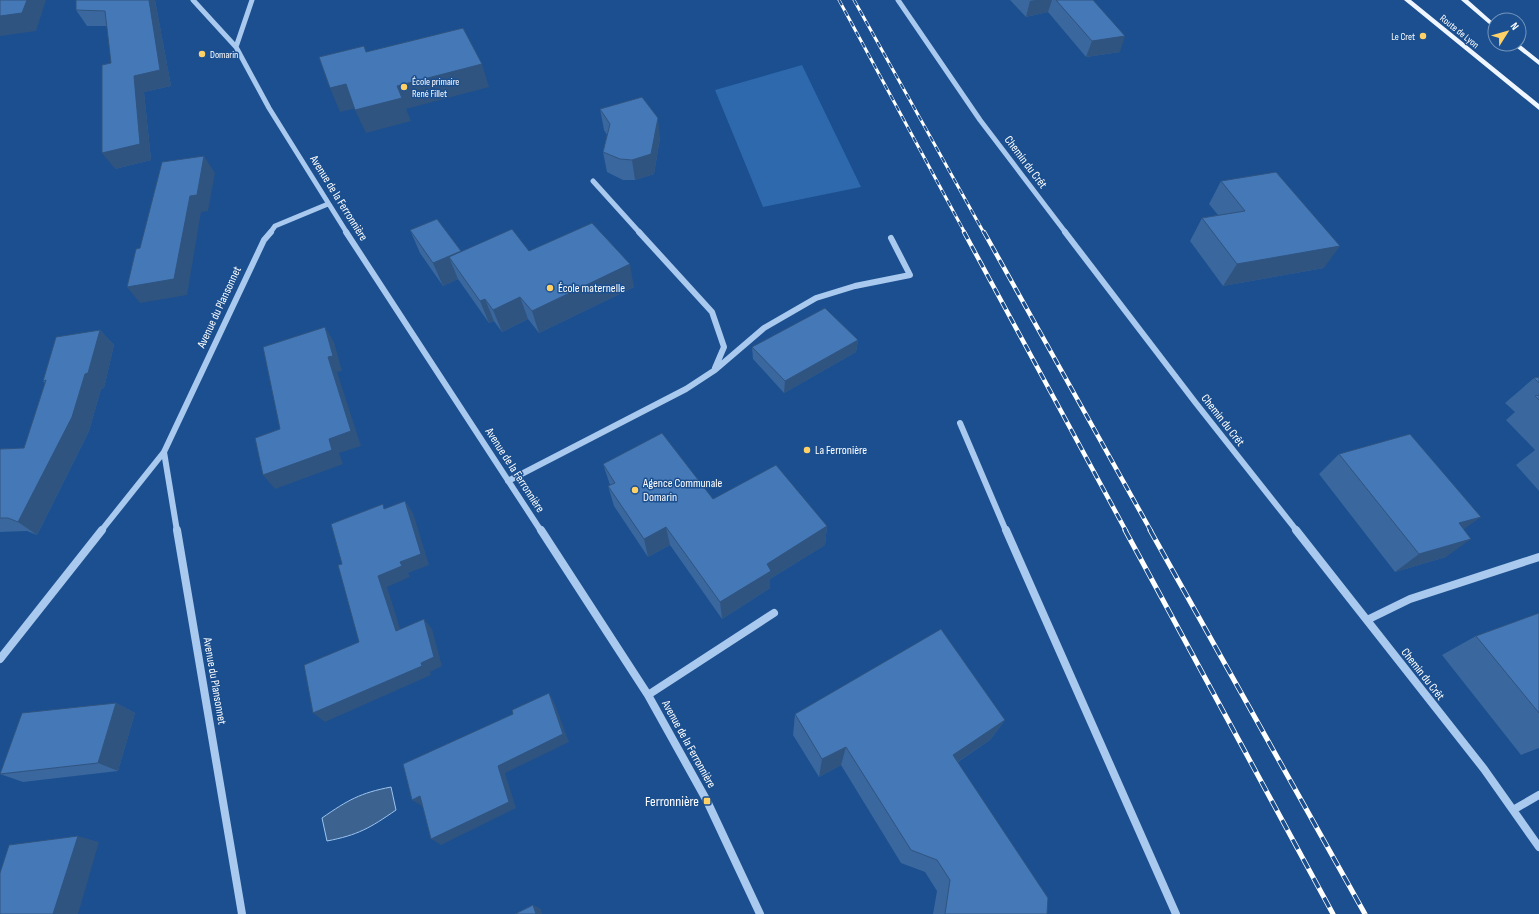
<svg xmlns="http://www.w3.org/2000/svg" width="1539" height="914" viewBox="0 0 1539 914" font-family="'Sofia Sans Condensed',sans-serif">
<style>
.green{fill:#2e69ad}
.water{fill:#3c6290;stroke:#9cc4f0}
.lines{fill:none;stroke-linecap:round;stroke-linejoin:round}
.minor-far2{stroke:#a9c9ee;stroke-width:5}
.minor-far1{stroke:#a9c9ee;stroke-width:6}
.minor{stroke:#a9c9ee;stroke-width:8}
.major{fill:#f0f6ff;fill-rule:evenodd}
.rail-far2-casing{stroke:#fff;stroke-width:3}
.rail-far1-casing{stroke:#fff;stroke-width:4.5}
.rail-casing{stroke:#fff;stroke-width:5}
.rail-far2{stroke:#1b4f8f;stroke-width:2;stroke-dasharray:6;stroke-linecap:butt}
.rail-far1{stroke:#1b4f8f;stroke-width:3;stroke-dasharray:8;stroke-linecap:butt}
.rail{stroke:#1b4f8f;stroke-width:3.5;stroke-dasharray:11;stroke-linecap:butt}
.wall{fill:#3a679d}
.shaded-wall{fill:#305480}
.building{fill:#4478b7;stroke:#305480}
.poi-dot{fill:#ffd166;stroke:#1b4f8f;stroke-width:1.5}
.labels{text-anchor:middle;stroke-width:3;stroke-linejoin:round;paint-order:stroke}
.far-street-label{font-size:10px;fill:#fff;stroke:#1b4f8f}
.far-poi-label{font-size:10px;fill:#fff;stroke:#1b4f8f;text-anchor:start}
.street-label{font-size:12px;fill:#fff;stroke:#1b4f8f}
.poi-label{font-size:12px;fill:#fff;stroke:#1b4f8f;text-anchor:start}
.near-poi-label{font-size:14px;fill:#fff;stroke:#1b4f8f;text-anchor:end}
</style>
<rect width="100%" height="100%" fill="#1b4f8f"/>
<path class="green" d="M802,65L861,187L763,207L715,90Z"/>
<path class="water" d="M391,787L396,810C370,828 358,835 327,841L322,818C348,800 360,793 391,787Z"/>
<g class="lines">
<path class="minor-far2" d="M193,0L236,47L269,108L347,233
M898,0L980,120L1066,233
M236,47L252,0
M593,181L640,233
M270,233L275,226L328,204"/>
<path class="minor-far1" d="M346,232L541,531
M639,232L712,312L724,347L715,368
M1065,232L1195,402L1297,531
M960,423L1006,531
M164,452L177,531
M508,481L686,389L715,370L764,328L816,298L855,286L910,275L891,238
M101,531L164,452L264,240L271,232"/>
<path class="minor" d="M177,530L242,914
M541,530L648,695L707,801L760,914
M1006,530L1176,914
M1296,530L1484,769L1539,847
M1367,620L1410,599L1539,557
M0,659L102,530
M648,695L774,613
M1513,810L1539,795"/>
<path class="major" d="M1404,0H1411L1539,104V110Z
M1461,0H1468L1495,24V29Z
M1512,44H1519L1539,60V65Z"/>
<defs>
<path id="rail-far2" d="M839,0L965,233
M854,0L984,233"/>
<path id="rail-far1" d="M964,232L1126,531
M984,232L1151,531"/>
<path id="rail" d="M1125,530L1333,914
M1150,530L1365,914"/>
</defs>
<use href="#rail-far2" class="rail-far2-casing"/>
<use href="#rail-far1" class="rail-far1-casing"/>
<use href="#rail" class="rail-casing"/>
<use href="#rail-far2" class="rail-far2"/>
<use href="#rail-far1" class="rail-far1"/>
<use href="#rail" class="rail"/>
</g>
<path class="wall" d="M76,0H155L171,86L144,92L151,160L115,169L111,63L107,26H87L76,10Z
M1010,0H1093L1120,52L1086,57L1048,12L1026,17Z
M600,109L660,138L654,174L635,180H623L607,172L603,152L607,135L604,130Z
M1221,181L1324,268L1223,286L1190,241L1202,218L1218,215L1209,204Z
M410,230L461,251H529L634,287L539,333L528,319L502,332L494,321L489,323L458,279L443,286L420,253Z
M100,330L114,345L104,388L101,389L89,431L37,535L27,531L0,532V449L24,448L45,383L43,381Z
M858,340L856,352L784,393L753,359L752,347Z
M1539,377V491L1516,465L1535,450L1506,420L1515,412L1505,403L1534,378Z
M1339,454L1464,529L1446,557L1395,572L1319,474Z
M603,464L713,499L827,526L825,545L770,579V588L722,619L670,545L648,557L614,506L608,486L610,485Z
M1539,613V748L1521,755L1442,655L1476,636Z
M116,703L135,713L118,771L23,782L0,774Z
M795,714L1005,720L990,740L958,762L1047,914H933L937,891L925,872L901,863L841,765L819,777L793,735Z"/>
<path class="shaded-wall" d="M27,0H46L36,31L0,36V16Z
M149,0H155L171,86L144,92L151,160L115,169L102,153Z
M1035,0H1052L1048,12L1026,17L1030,1Z
M1125,36L1120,52L1086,57L1092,41Z
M482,64L489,87L406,109L411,121L366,133L355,110L397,86Z
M346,84L356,108L340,112L330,88Z
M658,118L660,138L654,174L635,180L632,160Z
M204,156L215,173L208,211L201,212L187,295L140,303L127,287L190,196Z
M1340,246L1324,268L1223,286L1237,264Z
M461,251L449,257L458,279L443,286L433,263Z
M630,264L634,287L539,333L532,311Z
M520,297L528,319L502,332L493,310Z
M485,299L494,321L489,323L480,301Z
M325,327L334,342L342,371L337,372L361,446L339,453L343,464L275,489L263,475L329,439L328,357Z
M100,330L114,345L104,388L101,389L89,431L37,535L18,522L85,374Z
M858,340L856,352L784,393L785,381Z
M405,501L413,513L429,565L408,573L410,577L387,587L404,641L396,631L378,576L400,562Z
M1481,517L1456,535L1459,523Z
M827,526L825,545L770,579V588L722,619L720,602L767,564Z
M666,527L670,545L648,557L644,539Z
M1471,539L1446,557L1395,572L1419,554Z
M424,619L432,629L442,666L430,672L431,675L325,722L313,713L421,663Z
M549,693L554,702L569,742L505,773L516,808L441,845L431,839L498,766Z
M116,703L135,713L118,771L98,763Z
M1005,720L990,740L941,773L953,755Z
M846,747L841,765L819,777L822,759Z
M420,796L429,803L422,806L412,800Z
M78,836L99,842L78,914H53Z
M533,905L541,909L542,914H536Z"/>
<path class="building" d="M0,0H27L22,13L0,16Z
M76,0H149L160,70L134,76L140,144L102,153V65L111,63L105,11L76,10Z
M1056,0H1093L1125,36L1092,41Z
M463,28L482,64L397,86L402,98L355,110L346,84L330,88L319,57L364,46L366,52Z
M642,97L658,118L651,154L632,160L620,159L603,152L610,124L600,109Z
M204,156L197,195L190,196L174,279L127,287L136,249L140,248L162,162Z
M1276,172L1340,246L1237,264L1202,218L1245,211L1221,181Z
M437,219L461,251L433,263L410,230Z
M592,223L630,264L532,311L520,297L493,310L485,299L480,301L449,257L512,229L529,251Z
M825,308L858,340L785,381L752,347Z
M325,327L333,356L328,357L351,431L329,439L332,450L263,475L255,438L280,429L263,347Z
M100,330L88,373L85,374L72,417L18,522L8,518H0V449L24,448L46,380L43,381L56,337Z
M1539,377V383L1534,378Z
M1539,395V400L1535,396Z
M662,433L713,499L776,465L827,526L767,564L771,571L720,602L666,527L644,539L608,486L615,483L603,464Z
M1410,434L1481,517L1459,523L1471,539L1419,554L1339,454Z
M405,501L421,554L400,562L402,566L378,576L396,631L424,619L434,657L421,663L422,666L313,713L304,665L359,642L338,565L342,564L331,524L383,504L384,509Z
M1539,613V713L1476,636Z
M941,629L1005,720L953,755L1048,898L1047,914H945L950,880L937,860L911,850L846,747L822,759L795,714Z
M549,693L563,734L498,766L509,802L431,839L420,796L412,800L403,764L513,714L512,710Z
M116,703L98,763L0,774L22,713Z
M78,836L53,914H0V873L9,845Z
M533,905L536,914H515Z"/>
<g class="poi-dot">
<circle cx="1423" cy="36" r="4"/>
<circle cx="202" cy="54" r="4"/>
<circle cx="404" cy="87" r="4"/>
<circle cx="550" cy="288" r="4"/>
<circle cx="807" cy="450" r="4"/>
<circle cx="635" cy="490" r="4"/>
<rect x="703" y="797" width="8" height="8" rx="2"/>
</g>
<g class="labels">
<g class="far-street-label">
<text transform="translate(1460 31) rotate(39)" y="4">Route de Lyon</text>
</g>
<g class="far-poi-label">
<text x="1415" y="40" text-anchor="end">Le Cret</text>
<text x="210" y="58">Domarin</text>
<text x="412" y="85">École primaire<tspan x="412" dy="12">René Fillet</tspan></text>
</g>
<g class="street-label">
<text transform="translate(1026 162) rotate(53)" y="4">Chemin du Crêt</text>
<text transform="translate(339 198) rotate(58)" y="4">Avenue de la Ferronnière</text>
<text transform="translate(219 307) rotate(-65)" y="4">Avenue du Plansonnet</text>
<text transform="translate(1223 420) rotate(52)" y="4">Chemin du Crêt</text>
<text transform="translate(515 470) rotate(57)" y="4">Avenue de la Ferronnière</text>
<text transform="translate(1423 674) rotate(52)" y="4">Chemin du Crêt</text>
<text transform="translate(215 681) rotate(80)" y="4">Avenue du Plansonnet</text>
<text transform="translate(689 744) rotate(61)" y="4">Avenue de la Ferronnière</text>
</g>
<g class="poi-label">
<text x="558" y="292">École maternelle</text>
<text x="815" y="454">La Ferronière</text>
<text x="643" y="487">Agence Communale<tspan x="643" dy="14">Domarin</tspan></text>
</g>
<g class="near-poi-label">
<text x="699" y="806">Ferronnière</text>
</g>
</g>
<g transform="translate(1507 32) rotate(53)"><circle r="19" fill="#1b4f8f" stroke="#7695bc"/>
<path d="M0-3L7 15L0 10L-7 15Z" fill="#ffd166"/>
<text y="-6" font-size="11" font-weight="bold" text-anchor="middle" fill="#ffffff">N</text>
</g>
</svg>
